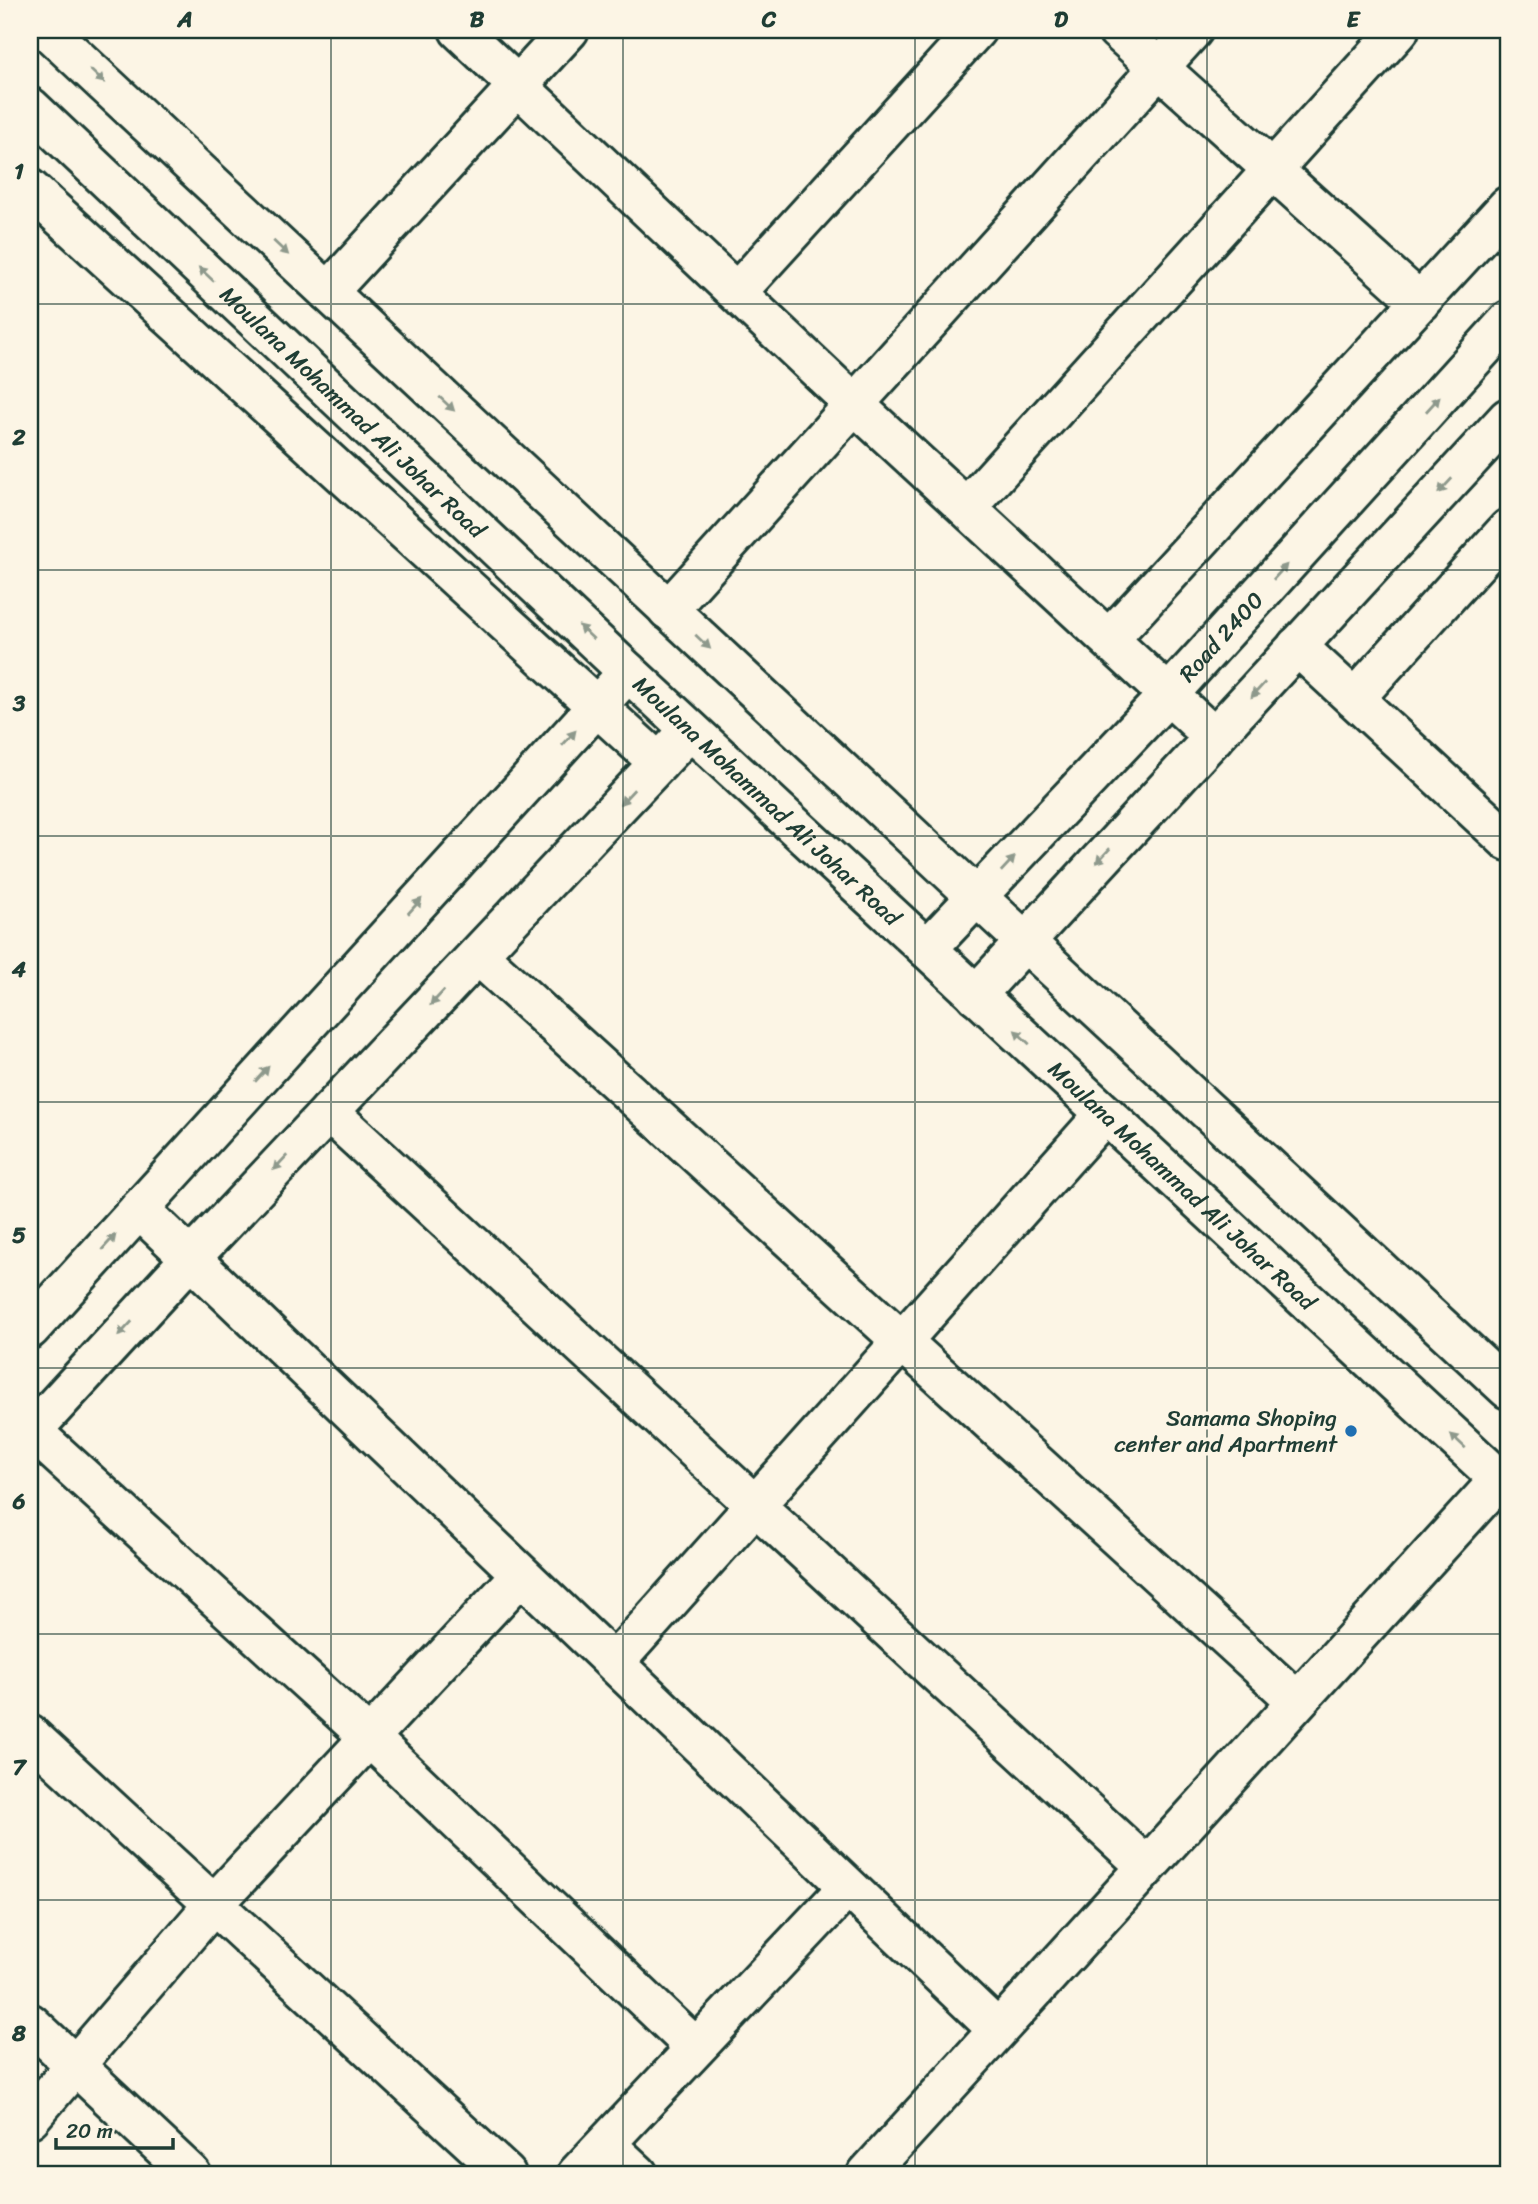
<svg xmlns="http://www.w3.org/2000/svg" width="1538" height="2204" viewBox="0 0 1538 2204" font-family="Sriracha,sans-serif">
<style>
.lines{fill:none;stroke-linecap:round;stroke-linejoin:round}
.street-casing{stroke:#1f3d34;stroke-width:44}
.secondary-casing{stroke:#1f3d34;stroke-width:44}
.street{stroke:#fcf5e5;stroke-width:38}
.secondary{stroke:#fcf5e5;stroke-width:38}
.oneway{fill:#8e998c}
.grid{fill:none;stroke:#1f3d34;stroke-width:2;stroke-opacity:0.55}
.poi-dot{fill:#1f6fb2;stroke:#fcf5e5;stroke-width:2.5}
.labels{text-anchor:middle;stroke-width:7;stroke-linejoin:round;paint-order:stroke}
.street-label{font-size:23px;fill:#1f3d34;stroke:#fcf5e5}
.poi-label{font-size:23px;fill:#1f3d34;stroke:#fcf5e5;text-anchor:end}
.neatline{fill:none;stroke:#1f3d34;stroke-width:2.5}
.grid-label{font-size:23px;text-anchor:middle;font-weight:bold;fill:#1f3d34}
</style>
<rect width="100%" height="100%" fill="#fcf5e5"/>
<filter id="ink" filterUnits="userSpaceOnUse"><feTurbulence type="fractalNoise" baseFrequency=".0143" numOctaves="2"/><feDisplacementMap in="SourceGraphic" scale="14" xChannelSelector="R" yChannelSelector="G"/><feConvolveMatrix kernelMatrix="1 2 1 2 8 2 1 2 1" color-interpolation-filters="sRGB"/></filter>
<g filter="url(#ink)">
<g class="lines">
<defs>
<path id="street" d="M459,30L854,404L1214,737
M1117,30L1420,302
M30,189L659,763
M737,292L976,30
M967,507L1399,30
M668,610L1193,30
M1109,639L1508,206
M1297,646L1508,841
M1354,699L1508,529
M478,955L1297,1701
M329,1112L1147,1867
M139,1209L998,2030
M32,1431L369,1737L696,2048
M614,1663L1105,1114
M30,1735L506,2174
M30,2023L191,2174
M30,2118L213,1905L521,1575
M606,2144L638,2174
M577,2174L848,1887
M867,2174L1500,1479"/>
<g id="secondary">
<path d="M47,30L977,897L1508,1389"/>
<path id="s1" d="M30,107L628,672L1508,1487"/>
<path d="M328,292L569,30"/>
<path id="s2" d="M927,949L1169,694L1508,321"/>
<path d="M976,995L1508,418"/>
<path d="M30,1329L628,672"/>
<path d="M30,1433L190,1259L690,730"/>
</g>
</defs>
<use href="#street" class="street-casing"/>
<use href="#secondary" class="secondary-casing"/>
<use href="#street" class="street"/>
<use href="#secondary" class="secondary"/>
</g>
<defs><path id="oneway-solid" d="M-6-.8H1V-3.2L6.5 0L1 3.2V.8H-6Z" transform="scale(1.75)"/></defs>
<g class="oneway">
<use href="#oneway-solid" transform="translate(97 76) rotate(43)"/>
<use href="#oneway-solid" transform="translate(281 248) rotate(43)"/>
<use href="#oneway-solid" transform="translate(206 274) rotate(-137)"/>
<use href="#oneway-solid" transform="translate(447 404) rotate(43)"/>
<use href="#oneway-solid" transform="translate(1433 404) rotate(-48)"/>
<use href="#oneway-solid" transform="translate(1445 486) rotate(133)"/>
<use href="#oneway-solid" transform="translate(1280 572) rotate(-48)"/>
<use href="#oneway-solid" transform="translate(586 632) rotate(-137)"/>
<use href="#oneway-solid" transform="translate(703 642) rotate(43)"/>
<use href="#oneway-solid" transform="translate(1258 690) rotate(132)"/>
<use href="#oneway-solid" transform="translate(569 738) rotate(-48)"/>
<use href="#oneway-solid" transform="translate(627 797) rotate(133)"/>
<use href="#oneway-solid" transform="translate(1103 856) rotate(133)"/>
<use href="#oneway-solid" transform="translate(1008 864) rotate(-47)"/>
<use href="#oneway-solid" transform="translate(415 906) rotate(-48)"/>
<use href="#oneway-solid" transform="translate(437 998) rotate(133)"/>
<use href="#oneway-solid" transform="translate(1022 1037) rotate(-137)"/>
<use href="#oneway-solid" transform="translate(262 1074) rotate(-48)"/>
<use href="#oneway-solid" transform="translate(280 1163) rotate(133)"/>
<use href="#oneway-solid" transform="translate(109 1242) rotate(-48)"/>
<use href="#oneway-solid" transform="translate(125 1329) rotate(133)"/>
<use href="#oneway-solid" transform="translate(1458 1441) rotate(-137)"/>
</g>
</g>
<path class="grid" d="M331,30V2174M623,30V2174M915,30V2174M1207,30V2174M30,304H1508M30,570H1508M30,836H1508M30,1102H1508M30,1368H1508M30,1634H1508M30,1900H1508"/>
<circle class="poi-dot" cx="1351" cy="1431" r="7"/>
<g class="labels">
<g class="street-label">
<text dy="8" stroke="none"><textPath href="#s1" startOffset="444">Moulana Mohammad Ali Johar Road</textPath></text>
<text dy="8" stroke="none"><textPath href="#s2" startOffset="429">Road 2400</textPath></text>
<text dy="8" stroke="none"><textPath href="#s1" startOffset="1012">Moulana Mohammad Ali Johar Road</textPath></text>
<text dy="8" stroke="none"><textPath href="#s1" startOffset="1578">Moulana Mohammad Ali Johar Road</textPath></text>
</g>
<g class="poi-label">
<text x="1337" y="1426">Samama Shoping<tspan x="1337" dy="26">center and Apartment</tspan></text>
</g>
</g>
<rect width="1538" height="2204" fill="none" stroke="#fcf5e5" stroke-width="77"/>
<path d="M56 2138v10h117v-10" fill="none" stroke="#1f3d34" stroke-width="3.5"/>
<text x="66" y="2138" font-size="21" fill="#1f3d34" stroke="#fcf5e5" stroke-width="5" paint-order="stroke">20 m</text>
<rect x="38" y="38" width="1462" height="2128" class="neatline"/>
<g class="grid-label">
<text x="185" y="27">A</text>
<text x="477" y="27">B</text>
<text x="769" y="27">C</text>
<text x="1061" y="27">D</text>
<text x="1353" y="27">E</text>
<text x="19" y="179">1</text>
<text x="19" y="445">2</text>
<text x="19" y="711">3</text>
<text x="19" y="977">4</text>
<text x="19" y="1243">5</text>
<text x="19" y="1509">6</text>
<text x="19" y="1775">7</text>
<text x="19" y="2041">8</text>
</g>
</svg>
